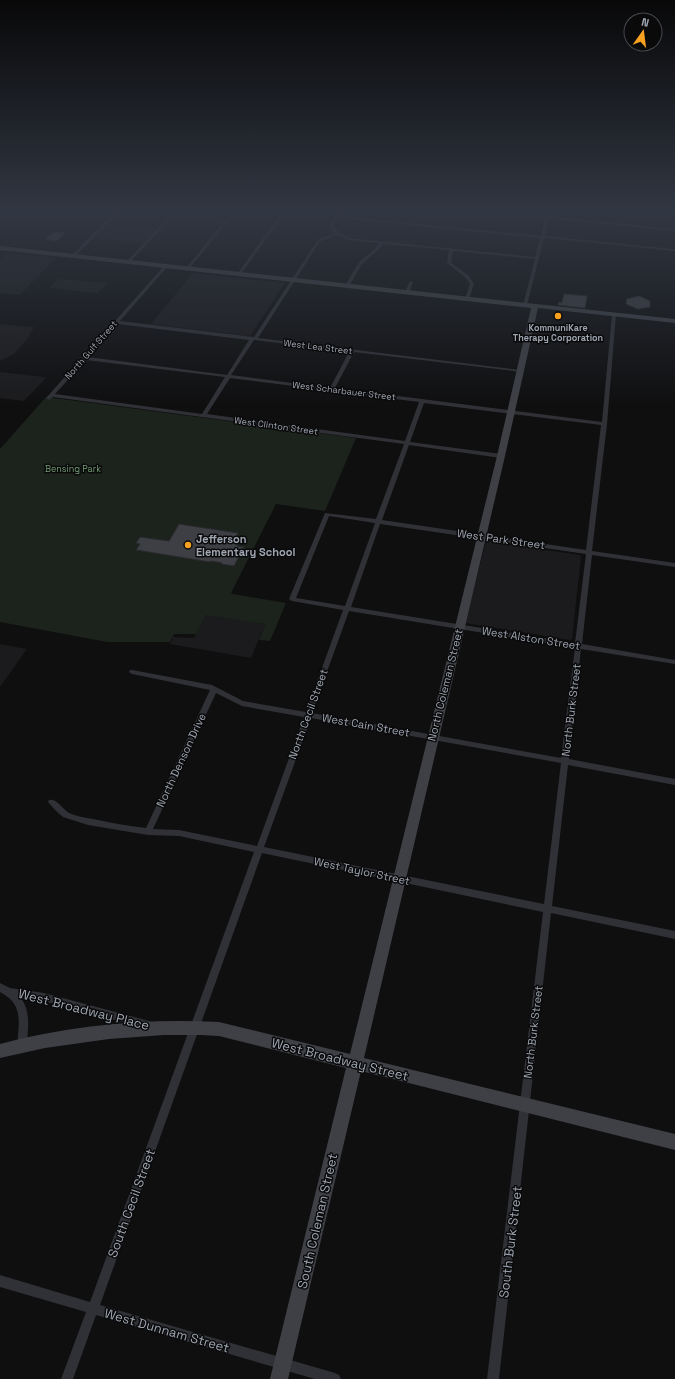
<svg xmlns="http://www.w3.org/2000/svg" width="675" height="1379" viewBox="0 0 675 1379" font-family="'Space Grotesk',sans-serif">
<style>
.built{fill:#1b1b1d}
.green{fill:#1b231c}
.building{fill:#3e3f44;stroke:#29292d}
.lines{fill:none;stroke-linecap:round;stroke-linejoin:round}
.street{fill:#303136;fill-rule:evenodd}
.secondary{fill:#3e4046;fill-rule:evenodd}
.poi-dot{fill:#f8a120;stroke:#0a0a0b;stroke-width:1.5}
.labels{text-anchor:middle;stroke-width:3;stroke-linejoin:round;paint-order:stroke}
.far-poi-label{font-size:9px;font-weight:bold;fill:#9fa6b2;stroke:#0a0a0b}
.far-street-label{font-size:9px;fill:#9fa6b2;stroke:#0a0a0b}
.far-park-label{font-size:9px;fill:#759e75;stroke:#0a0a0b}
.poi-label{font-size:11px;font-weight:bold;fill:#9fa6b2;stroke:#0a0a0b;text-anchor:start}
.street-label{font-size:11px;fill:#9fa6b2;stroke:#0a0a0b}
.near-street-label{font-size:13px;fill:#9fa6b2;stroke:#0a0a0b}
</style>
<rect width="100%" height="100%" fill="#0f0f10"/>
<path class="built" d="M110,223L150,227L158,228L142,244L94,238Z
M6,253L56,258L20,295L0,293V259Z
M193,273L285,283L250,336L151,324Z
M58,279L107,283L98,293L49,288Z
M0,324L34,327L28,338L14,354L0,361Z
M0,372L44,377L46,378L24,401L0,398Z
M486,541L580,555L581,557L572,639L570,640L465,623Z
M206,614L265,624L251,658L170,644L173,637L194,638Z
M0,644L27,649L0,687Z"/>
<path class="green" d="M46,397L356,438L325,511L276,504L231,593L233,594L286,603L270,641L259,640L265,624L206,615L196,634H174L170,642H107L0,622V449Z"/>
<path class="building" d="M54,232L65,233L57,241L45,239Z
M564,294L587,296L585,308L558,305L559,302L562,303Z
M639,296L650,301V307L638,309L626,304L627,299Z
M179,524L238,533L235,540L240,541L237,546L244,547L234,566L221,564L222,563L211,561L210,562L136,550L140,544L136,543L140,537L169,541Z"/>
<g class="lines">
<path class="street" d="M115,212H120L74,257H72V255Z
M173,212H177L129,263H127V261Z
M232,212H236L188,270H186V268Z
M282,212H286L240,275H238V273Z
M337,212H341L338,216L541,236L545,218L492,212H509L546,216L547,212H551L550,216L675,229V231L549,219L545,236L675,249V251L544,238L527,305L525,306L523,305L535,259L453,251L451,263L468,275L474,284L469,299L467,300L465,299L470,284L465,277L447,263L449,250L383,244L377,251L362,264L349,286L347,287L345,286L359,262L375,249L379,243L348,240L338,235L323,240L319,243L258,338L520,370L522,371V372L354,352L335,388L602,422L612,315L616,314L607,424L592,551L675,563V567L592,555L582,644L675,660V664L581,649L569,759L675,779V785L568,765L552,906L675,931V939L551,913L499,1379H487L543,912L262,853L100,1305L335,1373L339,1375L341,1379H315L96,1315L73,1379H61L86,1312L0,1287V1275L90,1302L254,852L179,836L148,835L88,825L63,817L56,811L48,802L49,800C57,798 62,809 69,813C76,816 85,818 93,819C111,823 128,826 146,828L210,690L132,674L129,672L130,670H132L212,685L243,701L306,712L343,610L292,601L289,599L325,513L376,519L404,444L53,397L49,400L46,398L113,323V321H115L165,265L168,266L120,321L254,337L317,241L321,238L335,234L331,229L330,224ZM337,218L540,238L535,257L349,238C342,234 336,232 334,224ZM117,324L249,340L227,375L88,357ZM254,340H255L349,352L330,388L231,375ZM86,360L225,377L202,414L55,394ZM230,378L419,402L405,441L207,414ZM424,403L601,425L586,550L382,520L409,445L501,458L504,456L501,454L410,442ZM329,516L375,523L345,606L296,598ZM380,524L586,554L575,643L351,607ZM349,611L575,648L561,758L312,713ZM216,693L242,706L304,717L257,846L179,830L153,829ZM311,718L561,763L544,904L264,847Z
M410,281L413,282L409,293H405V292Z
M0,983L10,988L44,993L149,1021L152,1022L154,1025L152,1028L149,1029L44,1001L21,998C31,1012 28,1028 27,1044L25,1047L22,1049L19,1047C17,1043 18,1039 18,1035C20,1014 19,1002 0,992Z"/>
<path class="secondary" d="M0,246L675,319V323L538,308L505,456L364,1058L675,1134V1150L361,1071L288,1379H270L346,1068L219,1036L201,1035H164L109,1039L45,1048L0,1058V1044C69,1025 148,1018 219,1022L350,1054L497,456L531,308L0,250Z"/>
</g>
<linearGradient id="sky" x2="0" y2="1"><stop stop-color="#080809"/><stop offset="0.52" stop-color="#313742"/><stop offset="1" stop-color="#313742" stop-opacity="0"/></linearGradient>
<rect width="675" height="405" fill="url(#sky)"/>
<g class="poi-dot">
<circle cx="558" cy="316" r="4"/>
<circle cx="188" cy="545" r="4"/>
</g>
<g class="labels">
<g class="far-poi-label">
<text x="558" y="331">KommuniKare<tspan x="558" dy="10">Therapy Corporation</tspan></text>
</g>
<g class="far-street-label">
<text transform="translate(318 347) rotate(7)" y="3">West Lea Street</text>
<text transform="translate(91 350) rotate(-49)" y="3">North Gulf Street</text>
<text transform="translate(344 391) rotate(7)" y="3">West Scharbauer Street</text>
<text transform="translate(276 426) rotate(8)" y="3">West Clinton Street</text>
</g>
<g class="far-park-label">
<text x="73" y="472">Bensing Park</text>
</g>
<g class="poi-label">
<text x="196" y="543">Jefferson<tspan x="196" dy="13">Elementary School</tspan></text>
</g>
<g class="street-label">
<text transform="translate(501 539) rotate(8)" y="4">West Park Street</text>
<text transform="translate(531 638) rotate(9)" y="4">West Alston Street</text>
<text transform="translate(445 685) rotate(-76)" y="4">North Coleman Street</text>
<text transform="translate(571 710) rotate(-83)" y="4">North Burk Street</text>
<text transform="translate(308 714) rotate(-70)" y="4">North Cecil Street</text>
<text transform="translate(366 725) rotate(10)" y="4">West Cain Street</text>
<text transform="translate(181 760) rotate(-65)" y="4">North Denson Drive</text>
<text transform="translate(362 871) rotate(12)" y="4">West Taylor Street</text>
<text transform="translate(533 1032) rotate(-83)" y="4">North Burk Street</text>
</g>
<g class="near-street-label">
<text transform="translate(84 1009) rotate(14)" y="5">West Broadway Place</text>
<text transform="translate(340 1059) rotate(14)" y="5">West Broadway Street</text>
<text transform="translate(131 1203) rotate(-70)" y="5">South Cecil Street</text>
<text transform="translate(317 1221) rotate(-77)" y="5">South Coleman Street</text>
<text transform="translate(510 1242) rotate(-83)" y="5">South Burk Street</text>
<text transform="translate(167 1330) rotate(16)" y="5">West Dunnam Street</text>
</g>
</g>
<g transform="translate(643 32) rotate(14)"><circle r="19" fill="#0a0a0b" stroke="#46484e"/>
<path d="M0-3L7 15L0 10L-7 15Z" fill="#f8a120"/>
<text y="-6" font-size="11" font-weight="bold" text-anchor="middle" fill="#9fa6b2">N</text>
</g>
</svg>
